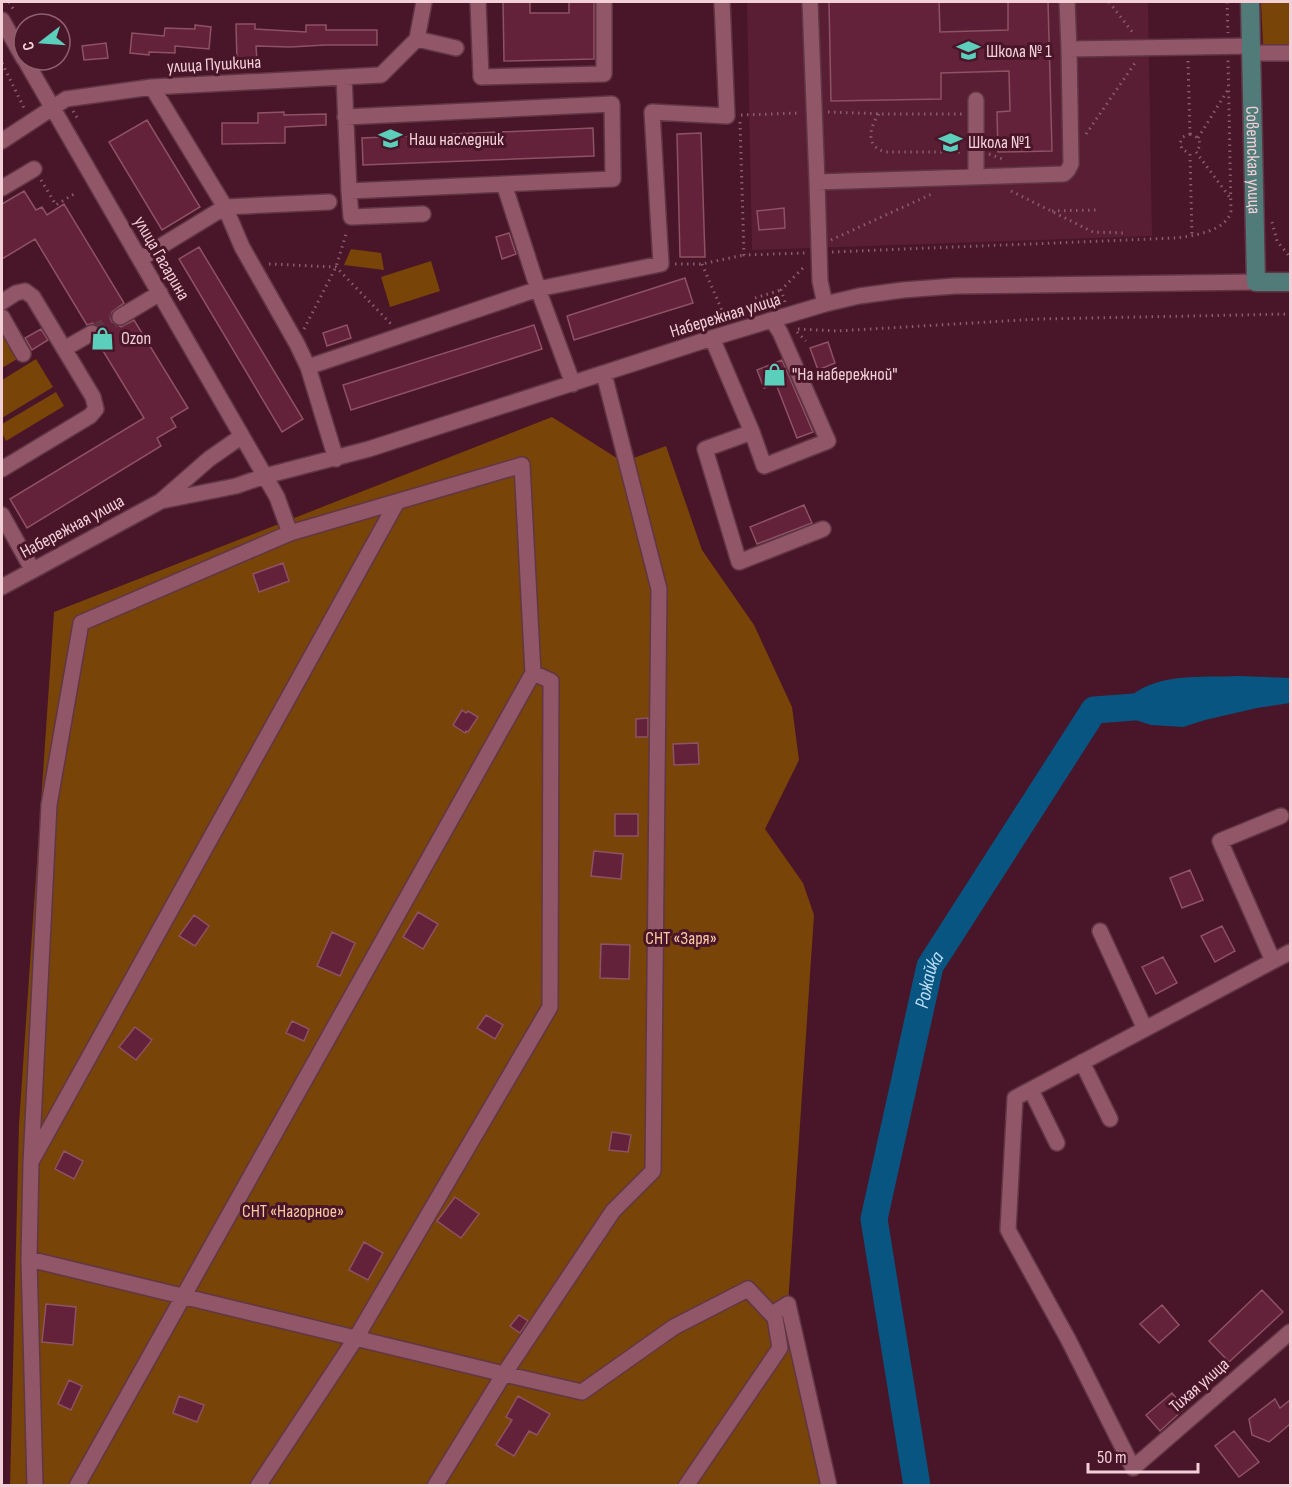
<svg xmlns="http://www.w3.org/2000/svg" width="1292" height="1487" viewBox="0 0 1292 1487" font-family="'Sofia Sans Condensed',sans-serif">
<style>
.built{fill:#591e34}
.green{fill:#784408}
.water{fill:#075580}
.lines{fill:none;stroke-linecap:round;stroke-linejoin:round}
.river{stroke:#075580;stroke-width:27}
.building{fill:#64223a;stroke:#8d5263;stroke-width:1.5}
.minor-tunnel{stroke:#623142;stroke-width:15;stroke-dasharray:15 8;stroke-linecap:butt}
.minor-casing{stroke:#603645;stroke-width:18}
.major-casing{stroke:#603645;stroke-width:21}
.path{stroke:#895c6b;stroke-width:3;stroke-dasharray:1.5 4.5;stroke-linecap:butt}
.minor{stroke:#915667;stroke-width:15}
.major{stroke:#507b79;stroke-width:18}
.labels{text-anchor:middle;stroke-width:6;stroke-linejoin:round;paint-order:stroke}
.poi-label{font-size:18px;fill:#f3d0d8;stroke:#491528;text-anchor:start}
.street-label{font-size:18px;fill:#f3d0d8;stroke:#491528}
.park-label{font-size:18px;fill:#fac9a1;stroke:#491528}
.water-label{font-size:20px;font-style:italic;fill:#bbddf7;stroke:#491528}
</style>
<rect width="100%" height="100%" fill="#491528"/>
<path class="built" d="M747,2H1148L1152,236L752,250Z"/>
<path class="green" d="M1261,2H1290V47H1266L1263,44Z
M351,249L381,253L384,270L344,265Z
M431,261L440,291L390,307L381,277Z
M2,329L19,358L2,368Z
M36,359L53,387L2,418V380Z
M56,392L64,406L6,441L2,433V424Z
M552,417L623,462L666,446L702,550L754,625L792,707L799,760L765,829L803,883L814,915L788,1304L830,1485L10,1486L19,1124L54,612Z"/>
<path class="water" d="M1239,676L1290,678V703L1257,708L1205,720L1183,727L1151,725L1126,717L1125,702C1152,671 1202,678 1239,676Z"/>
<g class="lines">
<path class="river" id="s1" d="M917,1486L874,1219L930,966L1094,710L1161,705"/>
</g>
<path class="building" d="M503,2H530V13H569V2H594V59L504,61Z
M829,2H939L940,32L1008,30V2H1048L1052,151L998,152L997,112L1010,111L1009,71L941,73V99L831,101Z
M236,24H255V29L306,32V25H326V30H377V45H326L290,47L256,46L257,61H237Z
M195,25L211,27L209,49L175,46V53L149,52V55L130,53L132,33L164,36L165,28L195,29Z
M106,43L108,58L84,60L82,46Z
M284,112V115L326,114V125L285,127V143L222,144V123H258V113Z
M147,120L200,207L162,230L109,142Z
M593,128L594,156L363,165L362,138Z
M701,133L705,257H680L677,134Z
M24,191L36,210L42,207L47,215L64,204L124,303L112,312L110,318L112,322L121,327L134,320L188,408L171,418L176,427L157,438L161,446L27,528L10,499L144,418L97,341L102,334L100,328L93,323L87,325L35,239L2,259V204Z
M784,208L785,228L759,230L757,211Z
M509,233L516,254L502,259L496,237Z
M199,247L303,419L282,432L179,259Z
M685,278L693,303L574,340L567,316Z
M347,325L351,338L327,346L323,333Z
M534,325L542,349L351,410L343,385Z
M41,329L48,340L32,350L25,338Z
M828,342L835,363L818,370L810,348Z
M782,360L813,432L797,438L776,384L764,388L757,370Z
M804,505L812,523L757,544L750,527Z
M283,563L289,581L259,592L253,574Z
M462,710L466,713L468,711L478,717L468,732L466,731L465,733L453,725Z
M648,718V737H636V719Z
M698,743L699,764L674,765L673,744Z
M615,814H638V836H615Z
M594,851L623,854L621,879L591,876Z
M1190,870L1203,900L1182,908L1170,878Z
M418,912L438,924L423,949L403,937Z
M194,915L209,926L195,946L179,936Z
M1222,926L1235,951L1215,962L1201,936Z
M332,932L355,943L340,976L317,966Z
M601,944L630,945L629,979L600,978Z
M1163,957L1177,983L1156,994L1142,967Z
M486,1015L503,1025L495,1039L477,1028Z
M292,1021L309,1029L304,1041L286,1033Z
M135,1027L152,1040L136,1060L119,1047Z
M612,1132L631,1135L628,1152L609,1150Z
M64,1151L83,1161L74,1179L55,1169Z
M455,1197L479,1214L461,1238L437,1221Z
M364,1242L383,1253L368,1280L349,1270Z
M1262,1290L1283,1312L1229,1362L1209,1341Z
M46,1304L76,1307L73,1345L42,1342Z
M1162,1305L1179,1325L1159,1343L1140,1324Z
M519,1315L528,1321L520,1333L510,1326Z
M69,1380L82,1386L71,1410L58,1404Z
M1172,1393L1185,1408L1160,1431L1146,1415Z
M179,1396L204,1405L197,1422L173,1413Z
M518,1396L550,1414L537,1435L529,1431L514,1456L496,1445L512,1420L506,1417Z
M1275,1399L1280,1408L1290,1400V1424L1269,1442L1252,1435L1249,1419Z
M1234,1431L1259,1462L1239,1477L1215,1446Z"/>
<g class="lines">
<path class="minor-tunnel" d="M92,333L120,317"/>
<defs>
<path id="minor" d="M478,2L481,77L604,74V2
M810,2L817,182
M1067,2L1069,49
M2,20L24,59
M417,39L456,48
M1252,53H1290
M25,60L277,497L290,533
M344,77L349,191L613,179L612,104L345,117
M152,87L225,207L242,247L297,344L308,367L538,289L573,384
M976,100V177
M2,141L66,99L152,87L381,75L417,39L424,2
M504,184L538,289L661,264L652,112L727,116L722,2
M2,188L34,169
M349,191L351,217L423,214
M140,259L225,207L329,202
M2,302L16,293L25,291L33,297L93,397L96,409L90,416L2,469
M825,304L820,281L817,182L1064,174L1068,170L1071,164L1069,49L1252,46
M2,317L23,354
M120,317L160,293
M712,338L752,432L764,466L828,441L780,332L772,320
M64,349L92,333
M308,367L336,459
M752,432L705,449L739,562L823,529
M161,501L236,486L265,476L369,449L712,338L825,304L859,296L903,290L955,286L1256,282
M2,515L32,569
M2,587L161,501L209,459L242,436
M1100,931L1145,1029
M1290,952L1015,1098L1008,1230L1068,1339L1133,1468L1290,1332
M1273,961L1220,841L1281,816
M1082,1062L1110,1119
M1031,1090L1057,1143
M32,1160L397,502
M29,1259L504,1374L613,1211L653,1171L659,589L604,374
M772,1314L788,1304L829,1486
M35,1486L29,1259L31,1163L49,805L81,623L290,533L522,465L533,673L77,1486
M258,1486L356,1338L550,1007L551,681L533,673
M435,1486L504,1374L582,1392L674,1327L748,1289L775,1318L780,1348L686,1486"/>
<g id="major">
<path id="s2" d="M1250,2L1256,282H1290"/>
</g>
</defs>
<use href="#minor" class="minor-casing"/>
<use href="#major" class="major-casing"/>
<path class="path" d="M9,2L14,10
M1109,2L1133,33
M1227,2L1228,33
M1188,61L1190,134
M2,63L25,110
M73,111L78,119
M828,112L884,114H962
M879,114C869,128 865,147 886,152H962
M741,115L800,113
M740,122L744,255L805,253
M1086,134L1135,63
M1190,134C1199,136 1203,144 1196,152
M1190,134L1183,137L1180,143L1182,149L1190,154
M1198,138L1229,88
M1196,152L1231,199
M989,154L1005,160
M1190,154L1192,236
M41,180L56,205L74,194
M1011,191L1093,232L1124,233
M1052,211L1098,210
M1272,222L1277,241L1290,257
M831,240L934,193
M832,252L1176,238C1193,236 1227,231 1231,211L1228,60
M269,264L336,267L391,324
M675,264H702L744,255
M702,264L726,320
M755,298L781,290
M785,302L781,290L804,267
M304,329L336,267L347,231
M798,329L837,331L1039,319L1290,314
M797,332L806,341"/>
<use href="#minor" class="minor"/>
<use href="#major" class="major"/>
</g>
<defs>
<symbol id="school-bare" viewBox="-9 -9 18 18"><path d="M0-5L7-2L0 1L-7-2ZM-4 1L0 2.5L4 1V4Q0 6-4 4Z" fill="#5bcebc" stroke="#491528" stroke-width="2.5" paint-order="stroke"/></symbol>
<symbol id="shop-bare" viewBox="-9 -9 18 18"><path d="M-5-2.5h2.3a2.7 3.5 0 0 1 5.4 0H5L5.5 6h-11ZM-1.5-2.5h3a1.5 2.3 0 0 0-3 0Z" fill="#5bcebc" stroke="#491528" stroke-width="2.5" paint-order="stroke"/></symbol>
</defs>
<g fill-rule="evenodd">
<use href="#school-bare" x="952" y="34" width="33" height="33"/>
<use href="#school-bare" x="374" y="122" width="33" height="33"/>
<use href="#school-bare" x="934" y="126" width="33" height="33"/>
<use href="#shop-bare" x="86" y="322" width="33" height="33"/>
<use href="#shop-bare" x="758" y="358" width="33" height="33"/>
</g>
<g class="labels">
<g class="poi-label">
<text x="986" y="57">Школа № 1</text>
<text x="409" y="145">Наш наследник</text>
<text x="968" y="148">Школа №1</text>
<text x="121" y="344">Ozon</text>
<text x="792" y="380">"На набережной"</text>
</g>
<g class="street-label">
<text transform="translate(214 64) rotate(-3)" y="6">улица Пушкина</text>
<text dy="6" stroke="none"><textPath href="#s2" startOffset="158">Советская улица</textPath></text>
<text transform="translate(162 258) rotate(60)" y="6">улица Гагарина</text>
<text transform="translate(725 315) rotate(-17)" y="6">Набережная улица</text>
<text transform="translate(72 526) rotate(-28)" y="6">Набережная улица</text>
<text transform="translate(1199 1385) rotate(-41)" y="6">Тихая улица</text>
</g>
<g class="park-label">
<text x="681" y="944">СНТ «Заря»</text>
<text x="293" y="1217">СНТ «Нагорное»</text>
</g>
<g class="water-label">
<text dy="7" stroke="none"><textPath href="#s1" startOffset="516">Рожайка</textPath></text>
</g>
</g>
<rect width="1292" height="1487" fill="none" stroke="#f3d0d8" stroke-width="6"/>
<g transform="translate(42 42) rotate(253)"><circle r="28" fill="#491528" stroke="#8d606e" stroke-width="1.5"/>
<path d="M0-4.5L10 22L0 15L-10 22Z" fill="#5bcebc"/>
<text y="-9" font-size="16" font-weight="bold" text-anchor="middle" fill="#f3d0d8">С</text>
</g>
<path d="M1088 1463v9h110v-9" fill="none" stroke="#f3d0d8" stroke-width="3"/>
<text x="1097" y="1463" font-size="18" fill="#f3d0d8" stroke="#491528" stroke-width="4.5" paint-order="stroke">50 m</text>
</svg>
